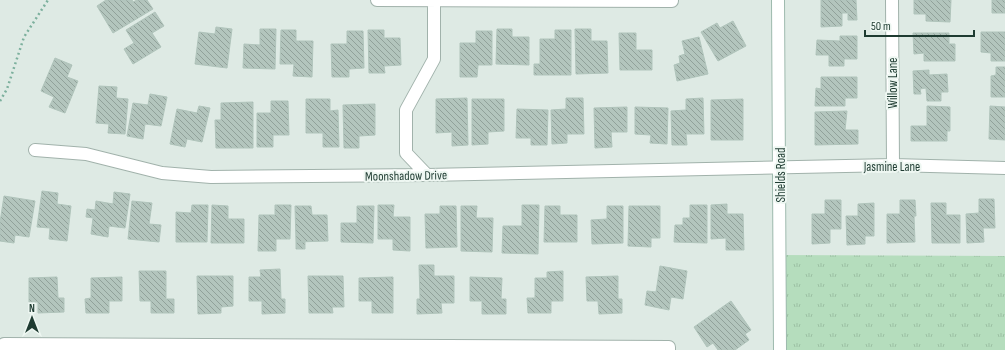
<svg xmlns="http://www.w3.org/2000/svg" width="1005" height="350" viewBox="0 0 1005 350" font-family="'Sofia Sans Condensed',sans-serif">
<style>
.grass{fill:url(#grass-tufts)}
.building{fill:url(#building-back-hatch);stroke:#b0c4bb}
.lines{fill:none;stroke-linecap:round;stroke-linejoin:round}
.street-casing{stroke:#a1b2ab;stroke-width:14}
.secondary-casing{stroke:#9ebaae;stroke-width:14}
.path{stroke:#7cb09d;stroke-width:2.5;stroke-dasharray:2 3;stroke-linecap:butt}
.street{stroke:#fff;stroke-width:12}
.secondary{stroke:#fff;stroke-width:12}
.labels{text-anchor:middle;stroke-width:4;stroke-linejoin:round;paint-order:stroke}
.street-label{font-size:13px;fill:#1e3b31;stroke:#eef7f2}
</style>
<defs>
<pattern id="grass-tufts" width="24" height="20" patternUnits="userSpaceOnUse"><rect width="24" height="20" fill="#b5ddbd"/><path d="M3 7l-1-3M5 7V3M7 7l1-3M15 17l-1-3M17 17v-4M19 17l1-3" fill="none" stroke="#9bbfa3"/></pattern>
<pattern id="building-back-hatch" width="6" height="6" patternUnits="userSpaceOnUse"><rect width="6" height="6" fill="#b3c5bd"/><path d="M-1 5l2 2M0 0l6 6M5-1l2 2" fill="none" stroke="#91a19a"/></pattern>
</defs>
<rect width="100%" height="100%" fill="#deeae4"/>
<path class="grass" d="M780,255L1005,256V350H780Z"/>
<path class="building" d="M106,0H132L133,2L137,0H147L153,9L113,33L97,6Z
M821,0H856L857,20H848V13H842V26L821,27Z
M914,0H951L950,22L926,21V14H914Z
M992,0H1005V13H992Z
M155,12L164,26L152,33L161,47L133,64L124,49L134,43L126,30Z
M733,21L746,46L718,61L701,32L717,23L720,28Z
M216,27L232,29L227,68L195,64L199,32L215,34Z
M260,29H276L275,69L243,68L244,44L260,45Z
M497,29H512V37H529V65L496,64Z
M575,29H591V41H607L608,73L576,74Z
M281,30H296V41H313L312,77L293,76L294,64H280Z
M368,30H384V38H400L401,65L384,66L385,73H369Z
M555,30H571V75H534V64H540V39H555Z
M347,31H363L364,68L349,69V77H332L331,44H347Z
M476,31H492V65H478L477,77H460V43H476Z
M981,32H1005V61H991V53L981,52Z
M619,33H636V50H652V70H620Z
M913,33H949V44H955V61H924V53L914,54Z
M840,36H857V59H844V66H829V55H816L817,40L840,41Z
M699,37L708,74L677,81L674,65L680,63L679,56L685,54L682,41Z
M55,58L72,65L67,77L78,81L65,113L49,107L54,97L41,91Z
M996,67H1005V97H991V76L996,75Z
M929,70V75L947,74L948,92H941V101H927L926,88L920,89L921,94H914L913,71Z
M821,77H857V98H845V106H815L816,88L821,89Z
M99,86L117,87L116,98L128,99L125,134L108,133L109,124L96,123Z
M150,94L167,97L161,126L145,124L143,139L127,136L133,103L148,105Z
M467,98L468,145L452,146V132L436,133V99Z
M566,98H583L584,134H567V143L552,144L551,110L566,109Z
M703,98L704,134H686L687,145H672L671,111L686,110V99Z
M306,99H330V111L338,110L339,147H323V133H306Z
M472,99H504V131L488,132V144L472,145Z
M743,99V140H711V100Z
M271,101H288L289,135H273V147H257V113H271Z
M253,102V148H216L215,120H221V103Z
M375,104V135L359,136V148H344L343,105Z
M199,106L210,108L202,142L187,139L185,147L170,144L177,109L197,113Z
M927,106L950,107V131H947V141H911V126H927Z
M990,106L1005,107V140L989,139Z
M627,107V132H611L612,147L595,148L594,108Z
M635,107L668,108L667,144L650,143L651,135L635,134Z
M517,109L548,110L547,145H531V138H516Z
M847,111L845,130H858V144L815,145V112Z
M42,191L58,193L57,204L71,206L67,241L49,239L50,228L37,227Z
M114,192L130,194L125,228L109,226L108,237L91,234L93,218L86,217L87,209L95,210L96,201L113,204Z
M4,196L35,201L29,237L15,235L14,243L0,241V222Z
M979,199H994L995,228H983L984,242L967,243L966,214L979,213Z
M825,200H841V229H830V243L812,244V214H825Z
M900,200H915L916,216H914L915,242L887,243V214H900Z
M132,201L152,203L149,224L161,225L159,242L128,239Z
M874,203V236H865V244L847,245L846,216H858V204Z
M931,203H946V215H960V243H932Z
M727,204V214H743L744,250H726V238L711,239V205Z
M192,205H208L207,242H176V212L191,213Z
M212,205L228,206V219H244V243H211Z
M275,205H291L290,239H276V251H258L259,215H275Z
M378,205H394L393,217H410V251L393,250V239H378Z
M522,205H539L538,254L502,253L503,226H522Z
M690,205H707V243L674,242L675,225H683V218H690Z
M295,206H311L312,215H327L328,241L296,242Z
M357,206H374L373,243L341,242V223H357Z
M440,206H456L457,247L426,248L425,214H440Z
M461,206H477L476,218H493L492,252L461,251Z
M545,206H560V215H577V242H544Z
M607,206H623V243L592,244L591,220L607,219Z
M629,206H660V238H651V247L628,246Z
M296,242H305V249H296Z
M419,265H434V276H454V303H441L442,313L417,314V299H420Z
M660,266L687,271L683,299L671,297L669,310L645,305L647,291L656,292Z
M280,269L281,299H285V313L262,314V301H249V277H261L260,270Z
M139,271H166V299H174V313H151V301H140Z
M563,271V301H551V313H528L527,298H535V278H547V272Z
M197,276H233V306L221,307V313L198,314Z
M308,276H343L344,307H332L333,313H309Z
M618,276V299H622V313L599,314L598,301H587L586,277Z
M57,277L58,298H64V312L38,313V302H29V278Z
M122,277V301H109V313H86L85,299L91,298V278Z
M393,277V313H372V301H359V278Z
M470,277L502,278L501,299H506V314H482V301H470Z
M731,301L751,330L745,334L749,340L735,350H718L713,343L707,347L694,327Z"/>
<g class="lines">
<defs>
<path id="street" d="M377,0L672,1
M892,0L893,165
M35,150L86,154L162,173L211,177L427,175L893,165L1005,168
M427,175L406,153V110L434,59V0
M4,350V344L669,347V350"/>
<path id="secondary" d="M778,0L780,350"/>
</defs>
<use href="#street" class="street-casing"/>
<use href="#secondary" class="secondary-casing"/>
<path class="path" d="M0,101L7,89L24,37L48,0"/>
<use href="#street" class="street"/>
<use href="#secondary" class="secondary"/>
</g>
<g class="labels">
<g class="street-label">
<text transform="translate(892 83) rotate(-90)" y="5">Willow Lane</text>
<text x="892" y="171">Jasmine Lane</text>
<text transform="translate(406 175) rotate(-1)" y="5">Moonshadow Drive</text>
<text transform="translate(780 175) rotate(-90)" y="5">Shields Road</text>
</g>
</g>
<g transform="translate(32 318)" stroke="#eef7f2" stroke-width="3" paint-order="stroke">
<path d="M0-3L7 15L0 10L-7 15Z" fill="#1e3b31"/>
<text y="-6" font-size="11" font-weight="bold" text-anchor="middle" fill="#1e3b31">N</text>
</g>
<path d="M865 30v6h109v-6" fill="none" stroke="#1e3b31" stroke-width="2"/>
<text x="871" y="30" font-size="12" fill="#1e3b31" stroke="#eef7f2" stroke-width="3" paint-order="stroke">50 m</text>
</svg>
